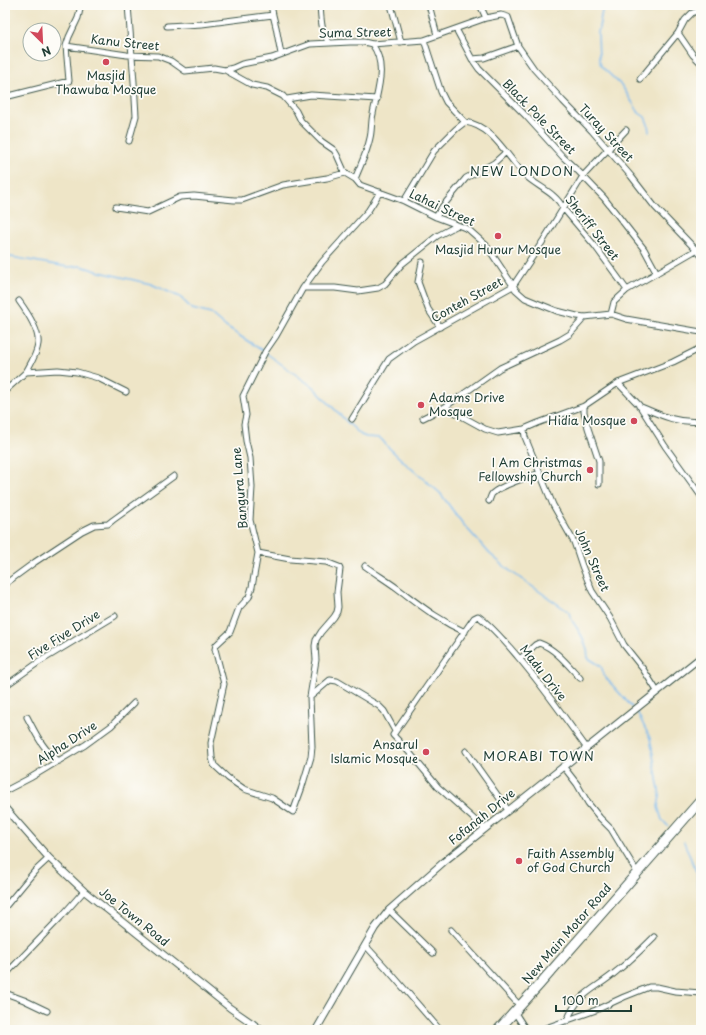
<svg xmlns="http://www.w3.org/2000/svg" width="706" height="1035" viewBox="0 0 706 1035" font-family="'Playpen Sans',sans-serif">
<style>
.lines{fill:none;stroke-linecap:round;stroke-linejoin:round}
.stream{stroke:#7cbbf0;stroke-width:1.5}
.minor-casing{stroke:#3e564a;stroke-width:7}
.tertiary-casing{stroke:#3e564a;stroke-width:8}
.trunk-casing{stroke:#3e564a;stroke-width:11}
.minor{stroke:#fff;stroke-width:5}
.tertiary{stroke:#fff;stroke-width:6}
.trunk{stroke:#fff;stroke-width:9}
.poi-dot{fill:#d1495b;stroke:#fdfcf7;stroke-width:1.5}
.labels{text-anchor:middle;stroke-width:3.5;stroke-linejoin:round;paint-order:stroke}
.street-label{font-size:12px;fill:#1f3d34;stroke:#fdfcf7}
.poi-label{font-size:12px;fill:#1f3d34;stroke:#fdfcf7;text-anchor:end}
.neighbourhood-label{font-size:13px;letter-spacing:1px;fill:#1f3d34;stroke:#fdfcf7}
</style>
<rect width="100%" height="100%" fill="#fdfcf7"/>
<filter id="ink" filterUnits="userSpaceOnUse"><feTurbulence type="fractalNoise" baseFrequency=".025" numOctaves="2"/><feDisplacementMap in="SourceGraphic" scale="8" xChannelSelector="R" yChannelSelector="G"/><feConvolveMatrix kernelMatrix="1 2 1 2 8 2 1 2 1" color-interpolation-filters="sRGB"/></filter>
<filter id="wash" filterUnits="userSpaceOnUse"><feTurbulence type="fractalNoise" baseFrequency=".012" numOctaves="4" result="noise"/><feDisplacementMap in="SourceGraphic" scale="16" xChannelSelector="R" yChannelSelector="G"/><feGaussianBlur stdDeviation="0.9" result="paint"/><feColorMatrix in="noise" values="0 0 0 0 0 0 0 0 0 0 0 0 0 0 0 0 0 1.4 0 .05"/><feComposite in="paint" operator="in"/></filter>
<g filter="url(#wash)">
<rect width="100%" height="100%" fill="#eee5c7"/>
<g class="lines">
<path class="stream" d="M603,5L598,33L599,59L601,66L622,86L639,113L645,117L648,124L649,132
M5,256L68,267L81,266L100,272L151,284L180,297L192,309L211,314L226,327L263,351
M266,353L313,387L347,422L361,435L366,437L380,438L383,441L386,445L406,464L440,493L463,524L490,554L510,571L569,612C570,619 573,622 577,628C583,637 588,647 588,658L601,666L605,677L632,707
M637,712L650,738L660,796L658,807L662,820L668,826
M684,842L697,874V886L701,893"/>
</g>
</g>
<g filter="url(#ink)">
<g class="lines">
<defs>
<path id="minor" d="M128,5L134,82L136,116L129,141
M271,5L273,15
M320,5C321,17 321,33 329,42
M391,5L401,42
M429,5L437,35
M480,5L486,18
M167,26L202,24L273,15L276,27L281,54
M456,29L472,59L479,69L526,116L563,157L579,172L604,198L644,249L657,273
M678,33L693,55L701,63
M424,40L441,92L446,102L465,122
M372,44C388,66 377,91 373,114C371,122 372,130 370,138C367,153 360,166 355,179L360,185L404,201L436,217L468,229L486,245L516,290L525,298L537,303L557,311L577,316L585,317L611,314L626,319L701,332
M66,46L127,55L158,56L171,61L185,71L214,68L225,70L233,68L242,64L272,58L310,44L350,42H364L372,44L424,40L486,18L501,15L508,17L518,46L534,69L563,101L592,131L631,176L655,207L701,255
M472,59L484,58L518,46
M225,70L252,85L267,88L283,96L296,111L301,121L321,141L334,150L337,155L345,173L355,179
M640,79L678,33L685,20L692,13L701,10
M5,97L69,81L66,46L69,37L78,18L81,5
M287,99L311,95L377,99
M465,122C494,126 507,158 526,176C538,187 556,193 563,208L595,246L627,290
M404,201L434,151L456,129L465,122
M116,207L148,212L180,197L194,196L234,200H242L283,185L327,178L345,173
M436,217L442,207L466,178L494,163L506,152
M422,262L418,282L428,309L440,327
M303,288H335L358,291L378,288L385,284L402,264L437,236L456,226
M19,301C27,312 40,331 38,344C37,354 31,363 26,372
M611,314L614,302L627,290L696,250L701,246
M618,383L639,405L665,446L701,496
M5,391L26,372L58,370L77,372L98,378L126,392
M584,406V412L588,428L599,461V484
M639,406C660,415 678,424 701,421
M445,407L485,429L498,433L524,429L538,423L584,406L618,383L673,362L701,348
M423,418L445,407L500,368L560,340L570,334L585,317
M352,419L389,359L414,341L513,286L543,241L583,176L626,130
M524,429L525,437L553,505L574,542L582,566L592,591L610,618L624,645L643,669L657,691
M489,501C490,499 491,494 493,493C500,486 530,476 540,473
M258,553L290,559L326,562L339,567L340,569L337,592L338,607L337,612L334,617L321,632L316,640L315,646L316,660L310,697L312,747L311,757L301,790L293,812L272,798L244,789L228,778L214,765L212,758L211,743L224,684L215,649L216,645L230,632L239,608L249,597L252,587L258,553L250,520L252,487L250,458L246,441L244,424L246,415L243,396L265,352L276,336L303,288L322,262L368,211L380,192
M365,566C376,574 386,580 397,588C420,605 438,620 465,632
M5,584L35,562L82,531L94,525L108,524L113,520L174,476
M520,659L535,645L539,643C556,649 568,665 580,678
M5,686L39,662L115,616
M310,697L330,680L337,681L379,706L384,711L395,731
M27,717C35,732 44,752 59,761
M466,751L508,810
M563,766L577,784L588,803L600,818L611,829L637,872
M5,791L30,778L85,745L111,726L134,703
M485,829L438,787L409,752L393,735L474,618L478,616C493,627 506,643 518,657C543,686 564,717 586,747
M5,907L34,872L49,858
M389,910L433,953
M451,930L520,1006
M365,945L388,970L440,1030
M5,975L60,918L84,891
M5,993L24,1000L47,1011
M517,1016L526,1030
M567,1021C578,992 595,990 617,971C630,961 642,949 654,937
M242,1030L253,1023
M540,1030L596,1010L624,997L649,987H657L675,991L701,993"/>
<path id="tertiary" d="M5,808L49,858L84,891L230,1008L262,1030
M316,1030L375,928L389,910L446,860L701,657"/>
<path id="trunk" d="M498,1030L539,985L701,800"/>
</defs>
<use href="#minor" class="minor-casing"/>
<use href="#tertiary" class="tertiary-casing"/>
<use href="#trunk" class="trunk-casing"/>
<use href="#minor" class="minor"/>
<use href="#tertiary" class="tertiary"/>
<use href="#trunk" class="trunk"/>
</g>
</g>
<g class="poi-dot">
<circle cx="106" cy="62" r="4"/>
<circle cx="498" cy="236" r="4"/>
<circle cx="421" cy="405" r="4"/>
<circle cx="634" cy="421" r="4"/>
<circle cx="590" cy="470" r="4"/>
<circle cx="426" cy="752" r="4"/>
<circle cx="519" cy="861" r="4"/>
</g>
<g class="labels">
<g class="street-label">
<text transform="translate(355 33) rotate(-1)" y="4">Suma Street</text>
<text transform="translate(125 43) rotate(6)" y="4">Kanu Street</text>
<text transform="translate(539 117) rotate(46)" y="4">Black Pole Street</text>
<text transform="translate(606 133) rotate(47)" y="4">Turay Street</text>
<text transform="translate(442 208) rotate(25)" y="4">Lahai Street</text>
<text transform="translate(592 228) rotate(52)" y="4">Sheriff Street</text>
<text transform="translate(467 300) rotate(-29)" y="4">Conteh Street</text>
<text transform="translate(240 488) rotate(-95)" y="4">Bangura Lane</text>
<text transform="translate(592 560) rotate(66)" y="4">John Street</text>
<text transform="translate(64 635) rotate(-32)" y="4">Five Five Drive</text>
<text transform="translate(543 673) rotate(52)" y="4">Madu Drive</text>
<text transform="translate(67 743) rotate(-33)" y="4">Alpha Drive</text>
<text transform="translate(482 817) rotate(-39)" y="4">Fofanah Drive</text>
<text transform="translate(134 917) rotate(39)" y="4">Joe Town Road</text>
<text transform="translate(567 934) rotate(-49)" y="4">New Main Motor Road</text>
</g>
<g class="poi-label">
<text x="106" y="80" text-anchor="middle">Masjid<tspan x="106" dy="14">Thawuba Mosque</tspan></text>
<text x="498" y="254" text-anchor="middle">Masjid Hunur Mosque</text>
<text x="429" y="402" text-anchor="start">Adams Drive<tspan x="429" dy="14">Mosque</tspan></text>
<text x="626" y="425">Hidia Mosque</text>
<text x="582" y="467">I Am Christmas<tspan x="582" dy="14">Fellowship Church</tspan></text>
<text x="418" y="749">Ansarul<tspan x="418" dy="14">Islamic Mosque</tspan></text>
<text x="527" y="858" text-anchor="start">Faith Assembly<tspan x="527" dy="14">of God Church</tspan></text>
</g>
<g class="neighbourhood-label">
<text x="522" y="176">NEW LONDON</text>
<text x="539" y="761">MORABI TOWN</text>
</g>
</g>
<rect width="706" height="1035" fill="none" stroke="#fdfcf7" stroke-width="20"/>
<g transform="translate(42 42) rotate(156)"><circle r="19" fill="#fdfcf7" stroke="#a4b0a9"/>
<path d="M0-3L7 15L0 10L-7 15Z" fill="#d1495b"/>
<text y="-6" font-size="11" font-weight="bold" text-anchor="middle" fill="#1f3d34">N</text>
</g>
<path d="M556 1005v6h75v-6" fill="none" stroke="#1f3d34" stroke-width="2"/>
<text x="562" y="1005" font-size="12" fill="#1f3d34" stroke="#fdfcf7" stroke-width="3" paint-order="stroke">100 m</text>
</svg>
